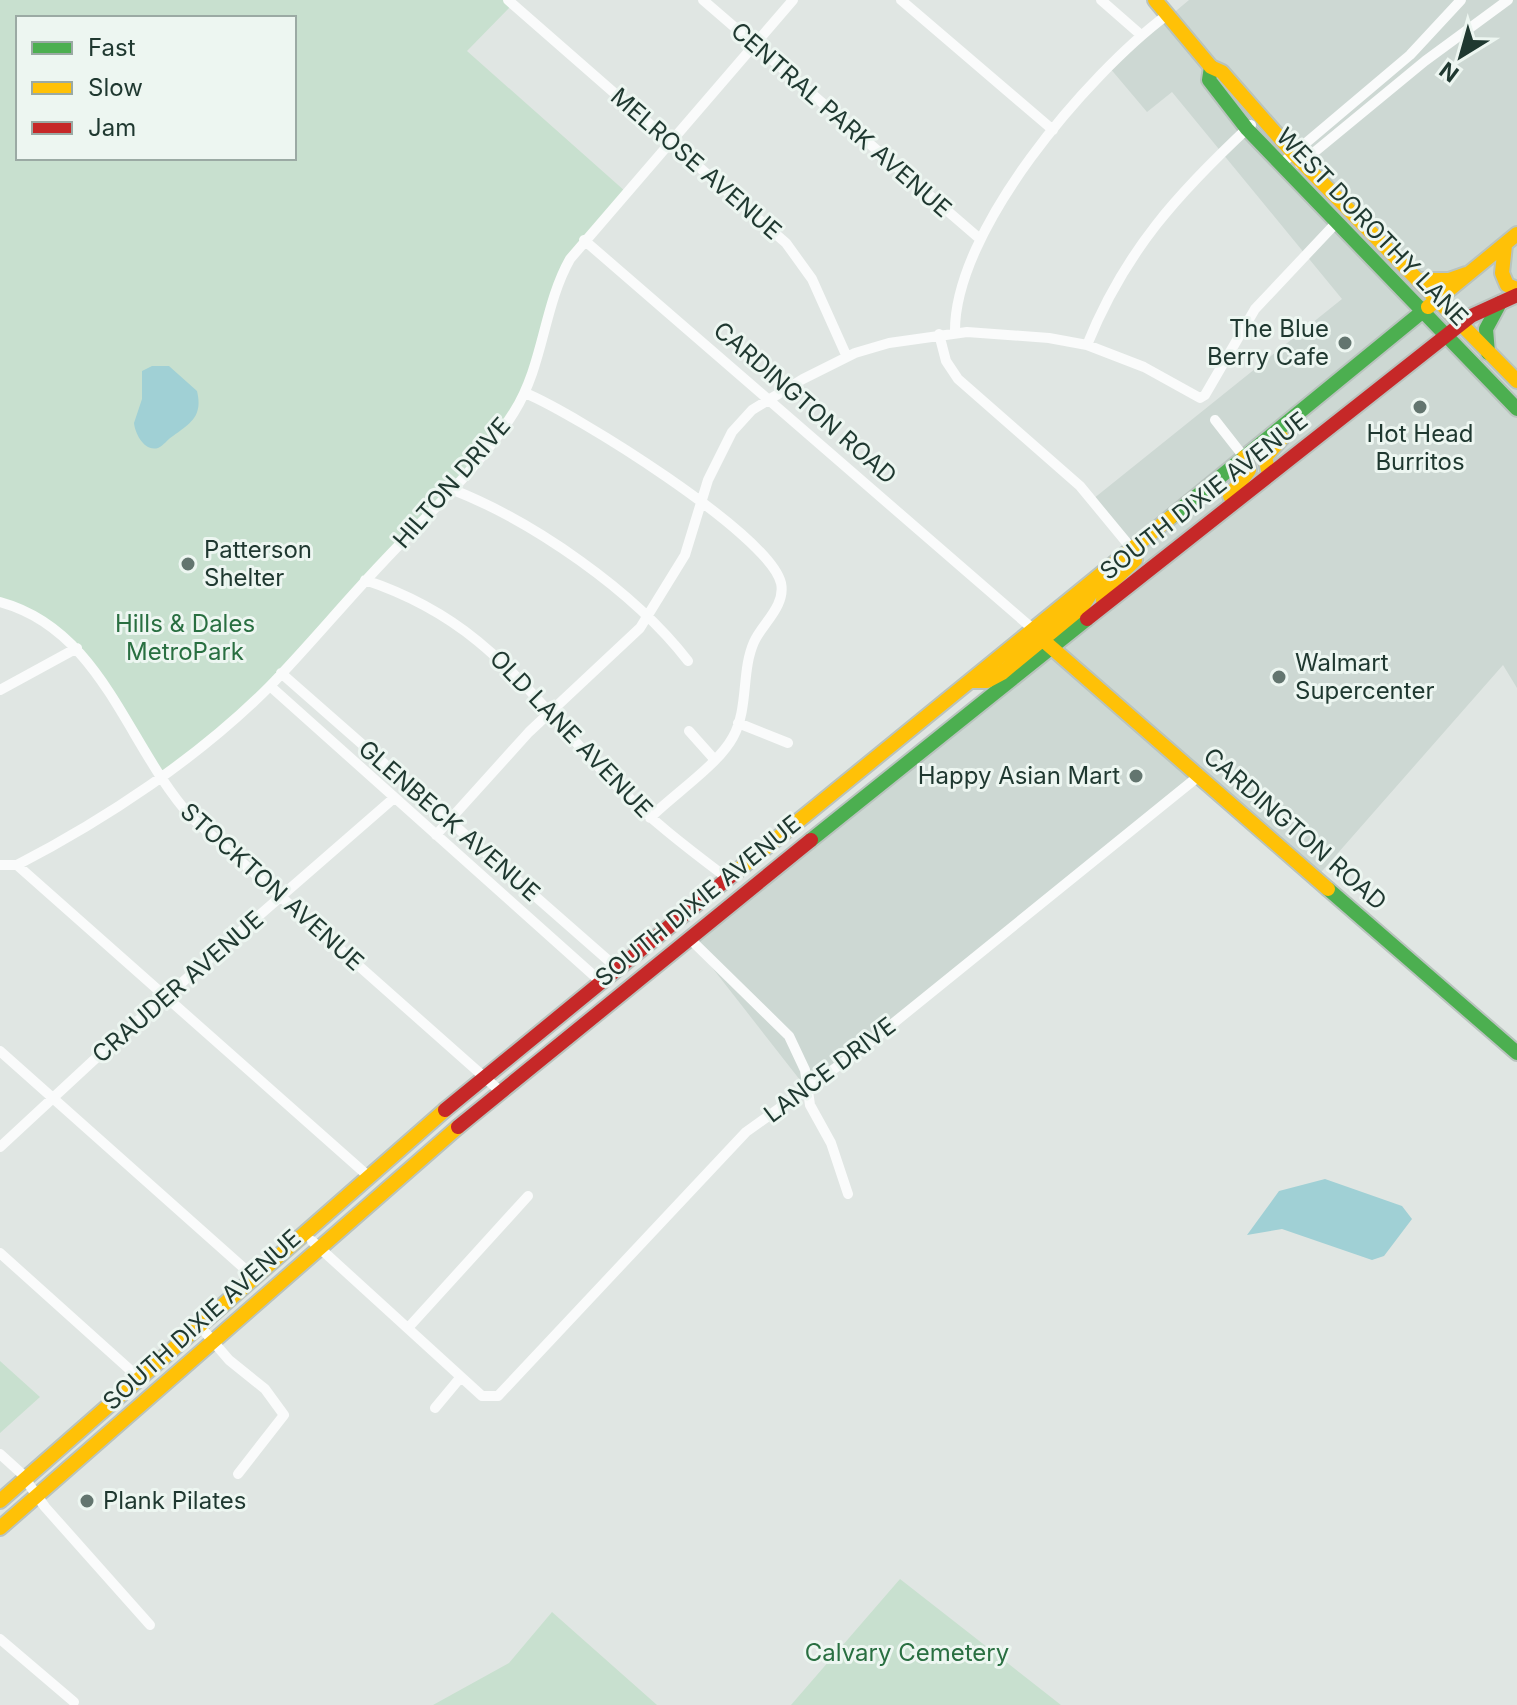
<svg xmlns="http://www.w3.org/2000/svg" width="1517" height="1705" viewBox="0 0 1517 1705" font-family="Inter,sans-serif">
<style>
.built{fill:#cdd8d3}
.green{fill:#c8e0cf;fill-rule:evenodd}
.water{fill:#a0d0d5}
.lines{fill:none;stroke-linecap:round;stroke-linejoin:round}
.fast-casing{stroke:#b9c3be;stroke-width:18}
.slow-casing{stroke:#b9c3be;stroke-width:18}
.jam-casing{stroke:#b9c3be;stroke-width:18}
.street{stroke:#fafbfb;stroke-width:10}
.fast{stroke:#4caf50;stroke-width:14}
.slow{stroke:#ffc107;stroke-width:14}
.jam{stroke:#c62828;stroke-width:14}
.poi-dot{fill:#63756f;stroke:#edf6f1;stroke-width:3}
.labels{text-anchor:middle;stroke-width:6;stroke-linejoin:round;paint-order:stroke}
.street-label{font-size:24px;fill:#1f3830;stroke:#edf6f1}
.poi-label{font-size:24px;fill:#1f3830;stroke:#edf6f1;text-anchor:start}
.park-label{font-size:24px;fill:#296f41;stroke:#edf6f1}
</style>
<rect width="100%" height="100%" fill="#e0e6e3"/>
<path class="built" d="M1189,0H1517V688L1503,665L1316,878L1200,775L807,1089L689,938L1149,567L1093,499L1342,299L1172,92L1147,112L1109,67Z"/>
<path class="green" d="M0,0H508L513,4L467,51L626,192L570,259L541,345L505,426L270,686L160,777L72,643L0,602ZM18,18H294V158H18Z
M0,1361L40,1397L0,1433Z
M900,1579L1061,1705H791Z
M552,1612L657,1705H433L509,1663Z"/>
<path class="water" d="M169,366L197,391C203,416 191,423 173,436C168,439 163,446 158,448C144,452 135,433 134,423L142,399V371L152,366Z
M1325,1179L1402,1206L1412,1219L1384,1256L1372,1260L1282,1229L1247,1235L1279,1191Z"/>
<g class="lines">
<defs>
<path id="fast" d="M1211,67L1209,80L1247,129L1517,409
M1488,353L1486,329L1500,303
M1171,517L1428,307
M811,840L1087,619
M1328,889L1517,1053"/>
<path id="slow" d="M1155,0L1211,67L1222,72L1293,153L1517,381
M1505,245L1502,273L1507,285L1517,289
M1420,280H1449L1466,274
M1428,307L1517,234
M1269,474L1265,457L1282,438
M1230,496L1249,470L1244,457
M1103,600L1112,582L1135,560L1132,549
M1044,641L1328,889
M970,681H987L1002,673L1082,607L1100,579
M737,871L1171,517
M0,1501L445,1110
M0,1528L458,1127"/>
<path id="jam" d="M1087,619L1471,316L1517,295
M445,1110L737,871
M458,1127L811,840"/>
</defs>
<use href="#fast" class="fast-casing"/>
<use href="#slow" class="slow-casing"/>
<use href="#jam" class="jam-casing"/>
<path class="street" d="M508,0L786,243L812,279L847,357
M703,0L980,239
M901,0L1053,130
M1101,0L1141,35
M1281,164L1410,55L1461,0
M1300,164L1425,61L1508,0
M584,240L1033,629
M955,333C953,231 1088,74 1167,15
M939,334L946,361L958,379L1080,486L1132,549
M1087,345C1125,251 1178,193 1251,125
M525,393C574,413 769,534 781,583C786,606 762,624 754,642C741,671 749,708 733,737C718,765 674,794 650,818
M1215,420L1244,457
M451,489C533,521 634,591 688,661
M365,580C486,620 528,694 611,780C647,817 686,847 727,878
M0,602C103,630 127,747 192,818L500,1091
M281,673L617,968
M270,686L601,982
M0,690L77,648
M738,723L788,743
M689,731L714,759
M436,835L529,732L640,628L685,555L708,480L732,432L752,410L803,379L855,353L889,343L967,332L1049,338L1087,345L1144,367L1200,398L1205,395L1255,309L1337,222
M0,865H17C106,819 198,758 269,687C308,647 344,603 383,562C428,514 480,467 514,412C544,364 543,307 570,259L793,0
M17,865L367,1175
M689,938L789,1036L805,1070L810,1105L831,1143L848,1194
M0,1051L255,1278
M0,1147L109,1046L394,798
M312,1241L482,1396H498L746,1132L859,1051L1200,775
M0,1253L138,1377
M199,1325L229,1360L265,1389L284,1415L238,1474
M408,1328L528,1196
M435,1408L460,1378
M0,1454L21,1473L45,1507L150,1625
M0,1639L74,1702"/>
<use href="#fast" class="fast"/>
<use href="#slow" class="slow"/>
<use href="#jam" class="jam"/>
</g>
<g class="poi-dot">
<circle cx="1345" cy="343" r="8"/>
<circle cx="1420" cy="407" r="8"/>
<circle cx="188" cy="564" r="8"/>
<circle cx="1279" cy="677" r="8"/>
<circle cx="1136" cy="776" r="8"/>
<circle cx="87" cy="1501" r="8"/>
</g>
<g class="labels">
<g class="street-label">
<text transform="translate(841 120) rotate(41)" y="8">CENTRAL PARK AVENUE</text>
<text transform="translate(696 164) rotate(41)" y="8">MELROSE AVENUE</text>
<text transform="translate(1372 227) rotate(46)" y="8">WEST DOROTHY LANE</text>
<text transform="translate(805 403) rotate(41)" y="8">CARDINGTON ROAD</text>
<text transform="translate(452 483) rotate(-49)" y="8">HILTON DRIVE</text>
<text transform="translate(1204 496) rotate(-38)" y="8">SOUTH DIXIE AVENUE</text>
<text transform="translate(571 734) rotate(46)" y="8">OLD LANE AVENUE</text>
<text transform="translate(449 821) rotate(41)" y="8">GLENBECK AVENUE</text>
<text transform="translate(1295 829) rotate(41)" y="8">CARDINGTON ROAD</text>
<text transform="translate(272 887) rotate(42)" y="8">STOCKTON AVENUE</text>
<text transform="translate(698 901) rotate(-39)" y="8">SOUTH DIXIE AVENUE</text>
<text transform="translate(178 987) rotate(-41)" y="8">CRAUDER AVENUE</text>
<text transform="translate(830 1070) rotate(-37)" y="8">LANCE DRIVE</text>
<text transform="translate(202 1320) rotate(-42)" y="8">SOUTH DIXIE AVENUE</text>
</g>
<g class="poi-label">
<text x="1329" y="337" text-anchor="end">The Blue<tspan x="1329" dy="28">Berry Cafe</tspan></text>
<text x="1420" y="442" text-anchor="middle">Hot Head<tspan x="1420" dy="28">Burritos</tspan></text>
<text x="204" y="558">Patterson<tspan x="204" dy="28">Shelter</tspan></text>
<text x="1295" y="671">Walmart<tspan x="1295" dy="28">Supercenter</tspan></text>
<text x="1120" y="784" text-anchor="end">Happy Asian Mart</text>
<text x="103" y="1509">Plank Pilates</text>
</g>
<g class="park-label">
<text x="185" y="632">Hills &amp; Dales<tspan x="185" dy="28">MetroPark</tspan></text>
<text x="907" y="1661">Calvary Cemetery</text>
</g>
</g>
<rect x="16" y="16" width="280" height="144" fill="#edf6f1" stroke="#9baaa4" stroke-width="2"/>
<rect x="32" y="42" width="40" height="12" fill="#4caf50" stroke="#9baaa4" stroke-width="2"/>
<text x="88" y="56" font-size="24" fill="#1f3830">Fast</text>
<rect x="32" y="82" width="40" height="12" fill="#ffc107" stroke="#9baaa4" stroke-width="2"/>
<text x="88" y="96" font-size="24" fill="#1f3830">Slow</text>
<rect x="32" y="122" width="40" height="12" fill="#c62828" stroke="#9baaa4" stroke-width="2"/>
<text x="88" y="136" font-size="24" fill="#1f3830">Jam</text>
<g transform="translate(1461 56) rotate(217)" stroke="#edf6f1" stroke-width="6" paint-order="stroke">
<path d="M0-6L14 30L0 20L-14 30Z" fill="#1f3830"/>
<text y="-12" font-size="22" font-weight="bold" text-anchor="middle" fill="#1f3830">N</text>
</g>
</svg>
